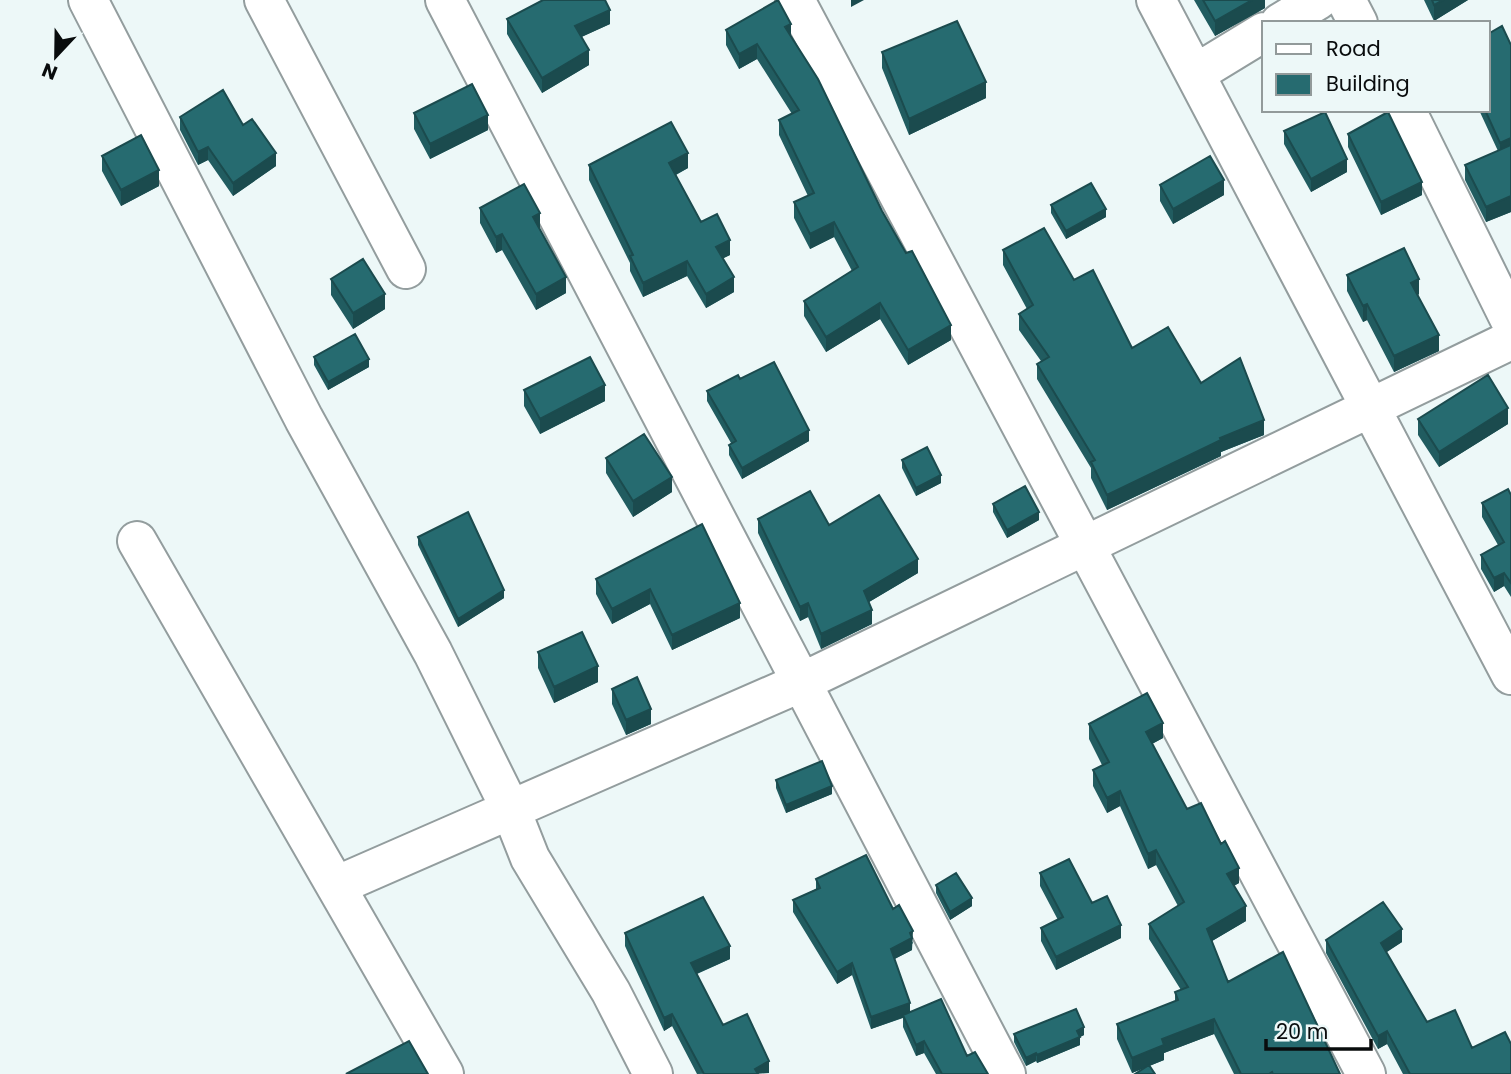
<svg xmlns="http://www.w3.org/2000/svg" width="1511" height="1074" viewBox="0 0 1511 1074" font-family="Poppins,sans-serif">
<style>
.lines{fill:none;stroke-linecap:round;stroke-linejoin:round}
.minor-casing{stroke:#939d9e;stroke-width:42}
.minor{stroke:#fff;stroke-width:38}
.wall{fill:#215c60}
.shaded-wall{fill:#1b4b4e}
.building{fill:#266b70;stroke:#1b4b4e;stroke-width:2}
</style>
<rect width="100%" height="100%" fill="#edf8f8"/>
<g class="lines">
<defs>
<path id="minor" d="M88,0L304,419L433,653L511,810L530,858L611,992L653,1074
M264,0L406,269
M445,0L1006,1074
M795,0L1366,1074
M1156,0L1511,675
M1346,0L1358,23
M1280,23L1318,0
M1195,74L1264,32
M1406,110L1511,322
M137,541L444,1074
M338,885L800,683L1511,340"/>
</defs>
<use href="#minor" class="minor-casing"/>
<use href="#minor" class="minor"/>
</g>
<path class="wall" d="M1194,0H1265V8L1215,36Z
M1424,0H1468L1434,21Z
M507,19L610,24L581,37L589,65L542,93L507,34Z
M726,30L791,36L882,211L951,340L908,365L880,319L826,352L804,316V301L852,271L834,237L810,249L794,218V202L808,196L779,135V120L792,114L757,59L739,69L726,45Z
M1511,45V212L1486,222L1465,180V165L1498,151L1479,110H1488Z
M882,52L986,98L909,135L882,68Z
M414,113L488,130L430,159L414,129Z
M180,117L243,125L276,166L233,196L208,160L198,165L180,130Z
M1284,131L1347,172L1311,192L1284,144Z
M1348,134L1422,195L1381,215L1348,147Z
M102,156L159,186L121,206L102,171Z
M589,165L688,168L676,175L701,222L730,255L723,258L734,292L706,308L687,276L643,297L630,271V263L589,180Z
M1160,185L1224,195L1173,224L1160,201Z
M1051,205L1106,217L1066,239L1051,213Z
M480,208L540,229L566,293L536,310L502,250L496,253L480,223Z
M1003,250L1074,280L1132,348L1201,383L1264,435L1221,452V456L1107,510L1091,478V468L1037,379V364L1041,361L1019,330V314L1027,309L1003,265Z
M1347,275L1419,294L1418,295L1439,351L1394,372L1367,320L1363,322L1347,291Z
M331,279L385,309L353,329L331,295Z
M314,357L369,367L328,390L314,365Z
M740,379L809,441L742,479L729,455V445L731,443L707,401V391Z
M524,390L605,401L540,434L524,406Z
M1418,419L1508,424L1439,467L1418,435Z
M606,458L672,492L633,517L606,473Z
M902,460L941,483L916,496L902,468Z
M1511,495V597L1504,586L1494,592L1481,569V555L1498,545L1482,517V503Z
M993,504L1039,520L1007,538L993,512Z
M758,519L829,525L918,573L869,602L872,624L821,649L808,617L800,621L758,533Z
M702,524L740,618L672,650L650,604L612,624L596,594V579Z
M418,537L504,598L458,627L418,545Z
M538,652L598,682L554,703L538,668Z
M612,689L651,724L626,735L612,704Z
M1089,724L1163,738L1152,744L1187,809L1239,883L1234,886L1246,921L1212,941L1228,982L1340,1074H1234L1214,1034L1164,1053V1060L1132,1073L1117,1039V1024L1175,1001V992L1181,990L1149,939V924L1178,906L1156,865L1148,869L1120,806L1107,813L1093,786V770L1102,765L1089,739Z
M776,780L832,794L786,813L776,788Z
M1040,873L1092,903L1121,938L1056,970L1041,941V928L1058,920L1040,886Z
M816,879L893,909L913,943L912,944V950L894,959L910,1012L967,1056L988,1074H936L924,1053L916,1056L903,1027V1018L871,1029L852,975L837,984L793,912V900L816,889Z
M936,885L972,906L950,920L936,893Z
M625,933L730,959L697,974L723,1025L769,1073L697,1074L672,1026L664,1031L625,946Z
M1326,940L1402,942L1386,952L1427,1022L1472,1048L1511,1074H1403L1387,1044L1378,1049L1326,953Z
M1014,1034L1084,1035L1080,1037V1045L1037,1063L1036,1061L1026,1066L1014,1042Z"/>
<path class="shaded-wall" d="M851,0H864L851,7Z
M1252,0H1265V8L1215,36V21Z
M1443,0H1468L1434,21V5Z
M610,10V24L575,40V26Z
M791,24V39L785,27Z
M757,44V59L739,69V54Z
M589,50V65L542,93V78Z
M986,82V98L909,135V119Z
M488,115V130L430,159V144Z
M1511,138V150L1500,155V143Z
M208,147V160L198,165V152Z
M276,153V166L233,196V183Z
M688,153V168L669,178V163Z
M1347,159V172L1311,192V179Z
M159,170V186L121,206V190Z
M1224,180V195L1173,224V209Z
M1422,182V195L1381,215V202Z
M1511,196V212L1486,222V207Z
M1106,209V217L1066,239V231Z
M540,213V229L533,233V217Z
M834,222V237L810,249V234Z
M502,234V250L496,253V237Z
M730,240V255L716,262V247Z
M687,261V276L643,297V283Z
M566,277V293L536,310V294Z
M734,277V292L706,308V294Z
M1419,279V294L1411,298V283Z
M385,294V309L353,329V313Z
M880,303V319L826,352V337Z
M1367,304V320L1363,322V306Z
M951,325V340L908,365V350Z
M1439,335V351L1394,372V356Z
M369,359V367L328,390V382Z
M605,385V401L540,434V419Z
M1508,408V424L1439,467V452Z
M1264,420V435L1221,452V456L1107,510V495L1220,438Z
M809,430V441L742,479V468Z
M941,475V483L916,496V488Z
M672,477V492L633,517V501Z
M1039,512V520L1007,538V530Z
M918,559V573L864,605V591Z
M1504,573V586L1494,592V578Z
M650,589V604L612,624V609Z
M504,590V598L458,627V619Z
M740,603V618L672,650V635Z
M808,603V617L800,621V607Z
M872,610V624L821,649V634Z
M598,666V682L554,703V687Z
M651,709V724L626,735V720Z
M1163,723V738L1146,747V732Z
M832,786V794L786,813V805Z
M1120,791V806L1107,813V798Z
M1156,850V865L1148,869V854Z
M1239,868V883L1227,889V874Z
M972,898V906L950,920V912Z
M1246,906V921L1207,944V929Z
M1121,925V938L1056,970V957Z
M1402,929V942L1381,956V943Z
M913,931L912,950L891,961V949Z
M730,946V959L691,976V963Z
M852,963V975L837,984V972Z
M910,1003V1015L871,1029V1017Z
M672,1014V1026L664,1031V1018Z
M1214,1019V1034L1164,1053V1060L1132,1073V1058L1162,1039Z
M1084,1027V1035L1080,1037V1045L1037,1063V1055Z
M1387,1031V1044L1378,1049V1036Z
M924,1041V1053L916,1056V1045Z
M1036,1053V1061L1026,1066V1058Z
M769,1061V1073L755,1074V1069Z"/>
<path class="building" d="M543,0H605L610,10L575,26L589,50L542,78L507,19Z
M778,0L791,24L785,27L818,79L882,211L906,253L912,251L951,325L908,350L880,303L826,337L804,301L858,267L834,222L810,234L794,202L814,193L779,120L799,110L757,44L739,54L726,30Z
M1203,0H1252L1215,21Z
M1432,0H1443L1434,5Z
M957,21L986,82L909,119L882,52Z
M1502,26L1511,45V138L1500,143L1485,110H1488V34Z
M472,84L488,115L430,144L414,113Z
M223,90L243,125L252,119L276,153L233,183L208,147L198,152L180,117Z
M1325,112L1347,159L1311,179L1284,131Z
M1388,112L1422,182L1381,202L1348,134Z
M671,122L688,153L669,163L701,222L717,214L730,240L716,247L734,277L706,294L687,261L643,283L630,256L633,255L589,165Z
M141,135L159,170L121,190L102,156Z
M1511,145V196L1486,207L1465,165Z
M1210,156L1224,180L1173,209L1160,185Z
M1091,183L1106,209L1066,231L1051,205Z
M524,184L540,213L533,217L566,277L536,294L502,234L496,237L480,208Z
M1044,228L1074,280L1093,270L1132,348L1168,327L1201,383L1240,358L1264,420L1220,438L1221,440L1107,495L1091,462L1095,460L1037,364L1049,357L1019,314L1033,305L1003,250Z
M1404,248L1419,279L1411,283L1439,335L1394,356L1367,304L1363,306L1347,275Z
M363,259L385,294L353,313L331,279Z
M355,334L369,359L328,382L314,357Z
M590,357L605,385L540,419L524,390Z
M774,362L809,430L742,468L729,445L736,441L707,391L738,375L740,379Z
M1488,375L1508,408L1439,452L1418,419Z
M644,434L672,477L633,501L606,458Z
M927,447L941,475L916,488L902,460Z
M1025,486L1039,512L1007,530L993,504Z
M1508,489L1511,495V583L1504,573L1494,578L1481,555L1504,542L1482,503Z
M810,491L829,525L879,495L918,559L864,591L872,610L821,634L808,603L800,607L758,519Z
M468,512L504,590L458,619L418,537Z
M702,524L740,603L672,635L650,589L612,609L596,579Z
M582,632L598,666L554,687L538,652Z
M637,677L651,709L626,720L612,689Z
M1147,693L1163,723L1146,732L1187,809L1201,803L1221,844L1225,841L1239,868L1227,874L1246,906L1207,929L1228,982L1283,952L1340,1074H1273L1272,1072L1269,1074H1241L1214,1019L1162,1039L1164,1045L1132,1058L1117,1024L1178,1000L1175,992L1188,987L1149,924L1184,902L1156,850L1148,854L1120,791L1107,798L1093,770L1109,762L1089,724Z
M822,761L832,786L786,805L776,780Z
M866,855L893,909L899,905L913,931L910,933L912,938L891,949L910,1003L871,1017L852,963L837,972L793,900L820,888L816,879Z
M1069,859L1092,903L1107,896L1121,925L1056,957L1041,928L1063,917L1040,873Z
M956,873L972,898L950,912L936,885Z
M703,897L730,946L691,963L723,1025L747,1014L769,1061L755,1069L758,1074H704L672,1014L664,1018L625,933Z
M1383,902L1402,929L1381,943L1427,1022L1455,1010L1472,1048L1505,1032L1511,1044V1074H1410L1387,1031L1378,1036L1326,940Z
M941,999L967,1056L975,1052L988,1074H942L924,1041L916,1045L903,1015Z
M1076,1009L1084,1027L1077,1031L1080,1037L1037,1055L1036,1053L1026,1058L1014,1034Z
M409,1041L428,1074H346Z
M1149,1065L1155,1074H1135Z"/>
<rect x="1262" y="21" width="228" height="91" fill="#edf8f8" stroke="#929a9a" stroke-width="2"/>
<rect x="1276" y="44" width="35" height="10" fill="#ffffff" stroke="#929a9a" stroke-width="2"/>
<text x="1326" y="56" font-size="21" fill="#090c0d">Road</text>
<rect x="1276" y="74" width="35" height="21" fill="#266b70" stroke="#929a9a" stroke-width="2"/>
<text x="1326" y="91" font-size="21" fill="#090c0d">Building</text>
<g transform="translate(56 56) rotate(202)" stroke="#edf8f8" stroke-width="5" paint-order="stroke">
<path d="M0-5L12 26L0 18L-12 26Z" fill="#090c0d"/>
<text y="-10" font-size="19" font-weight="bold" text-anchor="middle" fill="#090c0d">N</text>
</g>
<path d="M1266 1039v10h105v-10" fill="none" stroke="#090c0d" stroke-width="3.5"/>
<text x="1276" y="1039" font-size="21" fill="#090c0d" stroke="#edf8f8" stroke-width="5" paint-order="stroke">20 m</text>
</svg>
